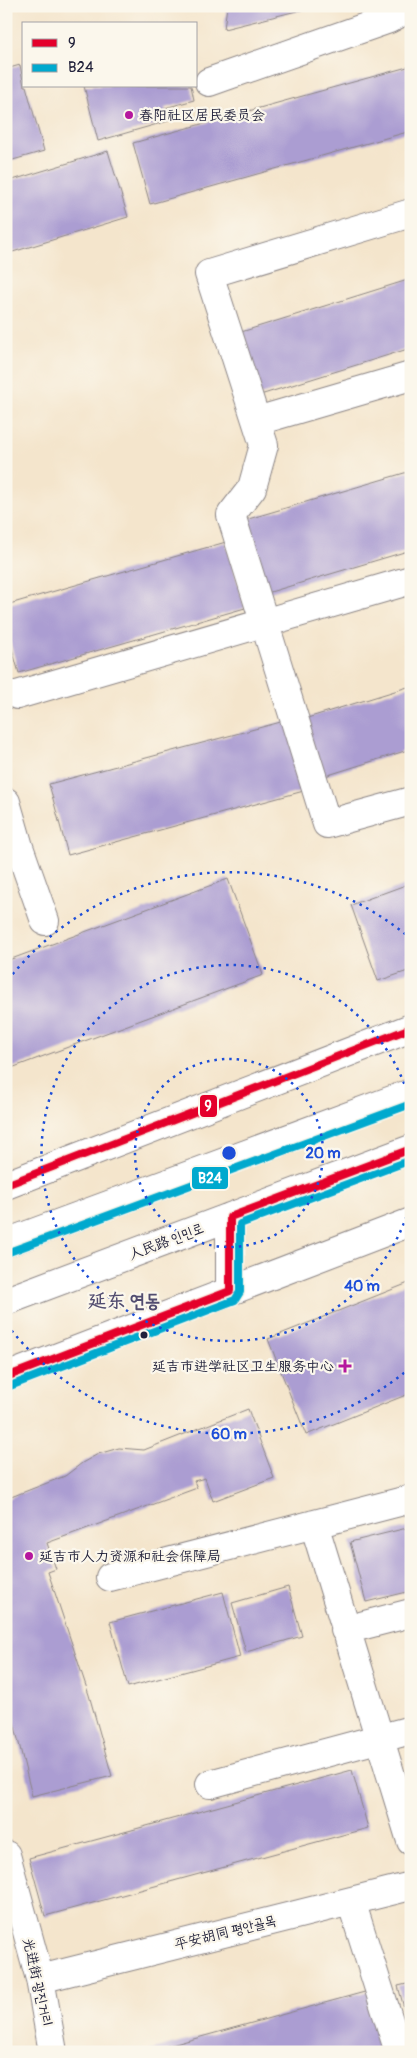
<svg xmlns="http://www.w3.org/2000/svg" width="417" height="2058" viewBox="0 0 417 2058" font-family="Pangolin,'LXGW WenKai TC','Poor Story',sans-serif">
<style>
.building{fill:#ab9dd2}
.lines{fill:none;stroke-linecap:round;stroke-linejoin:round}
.minor-casing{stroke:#8b8484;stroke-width:30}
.major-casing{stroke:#8b8484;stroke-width:30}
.minor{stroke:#fff;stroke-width:28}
.major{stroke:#fff;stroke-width:28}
.bus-1-casing{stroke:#fbf7ec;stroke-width:11}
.bus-2-casing{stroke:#fbf7ec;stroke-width:11}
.bus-1{stroke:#e4002b;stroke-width:8}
.bus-2{stroke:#00a9ce;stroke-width:8}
.ring{fill:none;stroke:#1d4ed8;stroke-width:2.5;stroke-dasharray:2.5 5}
.poi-dot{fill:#b5179e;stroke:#fbf7ec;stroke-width:2}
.bus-dot{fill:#22223b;stroke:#fbf7ec;stroke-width:2}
.labels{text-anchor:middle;stroke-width:4.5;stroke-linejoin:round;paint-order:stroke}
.poi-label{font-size:14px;fill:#22223b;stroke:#fbf7ec;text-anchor:start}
.street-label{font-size:14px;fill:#22223b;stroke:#fbf7ec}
.district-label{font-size:19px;font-weight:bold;fill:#524d70;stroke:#fbf7ec}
.centre{fill:#1d4ed8;stroke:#fbf7ec;stroke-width:2.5}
.ring-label{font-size:15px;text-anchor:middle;font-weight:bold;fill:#1d4ed8;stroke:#fbf7ec;stroke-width:4.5;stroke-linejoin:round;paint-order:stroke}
.line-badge{stroke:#fbf7ec;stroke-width:2}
.badge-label{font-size:14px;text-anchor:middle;font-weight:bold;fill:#fff}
</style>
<rect width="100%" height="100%" fill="#fbf7ec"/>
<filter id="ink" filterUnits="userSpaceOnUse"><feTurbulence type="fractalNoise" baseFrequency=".02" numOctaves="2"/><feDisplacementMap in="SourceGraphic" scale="10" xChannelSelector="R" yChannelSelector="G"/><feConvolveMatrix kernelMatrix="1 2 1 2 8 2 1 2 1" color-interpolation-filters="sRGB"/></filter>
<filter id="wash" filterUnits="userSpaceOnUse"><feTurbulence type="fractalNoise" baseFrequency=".0096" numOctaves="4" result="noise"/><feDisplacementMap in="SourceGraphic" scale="20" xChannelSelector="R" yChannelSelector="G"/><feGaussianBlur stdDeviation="1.12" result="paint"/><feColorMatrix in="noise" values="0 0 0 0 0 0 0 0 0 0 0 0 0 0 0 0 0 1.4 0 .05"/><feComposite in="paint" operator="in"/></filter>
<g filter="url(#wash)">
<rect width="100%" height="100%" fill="#f4e5cc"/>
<g id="blocks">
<path class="building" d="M227,6H313V7L224,29Z
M20,65L24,86H26L44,151L6,162V69Z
M411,66V131L150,204L133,143Z
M84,86H191L194,100L165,108L168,121L98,141Z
M108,151L128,217L6,254V182Z
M411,279V348L257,396L238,333Z
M411,471V550L267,593L245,520Z
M226,542L245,608L19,673L6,628V605Z
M411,686V749L322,777L304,719Z
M292,719L311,789L68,855L49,784Z
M228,879L263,975L6,1070V961Z
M411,883V970L378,981L351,905Z
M411,1282V1393L306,1435L268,1339Z
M248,1409L274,1478L213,1501L205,1478L194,1481L197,1488L47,1543L56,1569L48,1572L89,1695L112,1776L32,1796L14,1723L6,1703V1499L65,1476L82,1463L98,1454L119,1448L144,1450Z
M411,1527V1591L366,1602L350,1542Z
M288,1587L302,1636L246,1652L232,1603Z
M223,1592L240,1657L128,1687L110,1622Z
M352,1770L368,1828L45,1916L29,1858Z
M411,1983V2030H410L398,1986Z
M372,1990L388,2049L376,2052H146Z"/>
</g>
</g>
<g filter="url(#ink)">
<use href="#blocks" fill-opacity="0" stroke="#8b8484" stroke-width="1"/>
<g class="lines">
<defs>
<path id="minor" d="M209,82L389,19L411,7
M411,213L209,274L264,445L252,488L231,515L327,824L411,801
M257,421L411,376
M17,695L411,580
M6,802L19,847L45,921
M6,1185L411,1028
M6,1377L411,1222
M314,1524L411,1841
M110,1577L411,1499
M345,1630L411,1613
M210,1784L411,1730
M6,1855L40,1979L53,2052
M351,1901L399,2052
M40,1979L411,1886"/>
<path id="major" d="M230,1217V1291
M6,1243L411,1093
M6,1301L411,1149"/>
</defs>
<use href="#minor" class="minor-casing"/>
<use href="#major" class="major-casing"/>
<use href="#minor" class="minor"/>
<use href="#major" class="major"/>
<defs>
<path id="bus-1" d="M6,1185L411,1028
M6,1377L230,1291V1217L411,1149"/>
<path id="bus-2" d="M9,1252L411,1104
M10,1386L235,1300L240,1292V1224L411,1160"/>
</defs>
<use href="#bus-1" class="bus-1-casing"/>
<use href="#bus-2" class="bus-2-casing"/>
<use href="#bus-1" class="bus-1"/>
<use href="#bus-2" class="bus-2"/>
</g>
</g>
<g class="ring">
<circle cx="229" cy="1153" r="94"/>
<path d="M411 1202A188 188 0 1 1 411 1104"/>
<path d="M410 1368A281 281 0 0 1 8 1326M8 980A281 281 0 0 1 410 938"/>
</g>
<g class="poi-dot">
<circle cx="129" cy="115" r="5"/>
<path d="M342.5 1358.5h5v5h5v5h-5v5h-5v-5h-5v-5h5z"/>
<circle cx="29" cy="1556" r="5"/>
</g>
<circle class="bus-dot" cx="144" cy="1335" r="4.5"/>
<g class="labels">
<g class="poi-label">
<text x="139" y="120">春阳社区居民委员会</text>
<text x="334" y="1371" text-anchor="end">延吉市进学社区卫生服务中心</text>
<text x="39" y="1561">延吉市人力资源和社会保障局</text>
</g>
<g class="street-label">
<text transform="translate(166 1241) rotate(-21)" y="5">人民路 인민로</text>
<text transform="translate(225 1932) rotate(-14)" y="5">平安胡同 평안골목</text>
<text transform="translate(38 1982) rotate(77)" y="5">光进街 광진거리</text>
</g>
<g class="district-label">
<text x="124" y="1307">延东 연동</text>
</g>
</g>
<circle cx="229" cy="1153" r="8" class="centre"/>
<g class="ring-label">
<text x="323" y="1158">20 m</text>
<text x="362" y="1291">40 m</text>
<text x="229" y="1439">60 m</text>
</g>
<g class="line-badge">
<rect x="199" y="1094" width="19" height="24" rx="5" fill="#e4002b"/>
<rect x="191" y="1166" width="38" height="24" rx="5" fill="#00a9ce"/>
</g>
<g class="badge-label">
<text x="208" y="1111">9</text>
<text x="210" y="1183">B24</text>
</g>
<rect width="417" height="2058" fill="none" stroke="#fbf7ec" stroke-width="25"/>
<rect x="22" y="22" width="175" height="65" fill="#fbf7ec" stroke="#a4a2a5"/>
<rect x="32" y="39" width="25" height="8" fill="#e4002b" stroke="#a4a2a5"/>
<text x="68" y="48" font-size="15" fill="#22223b">9</text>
<rect x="32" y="64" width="25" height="8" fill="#00a9ce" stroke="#a4a2a5"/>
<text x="68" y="72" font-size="15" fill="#22223b">B24</text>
</svg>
